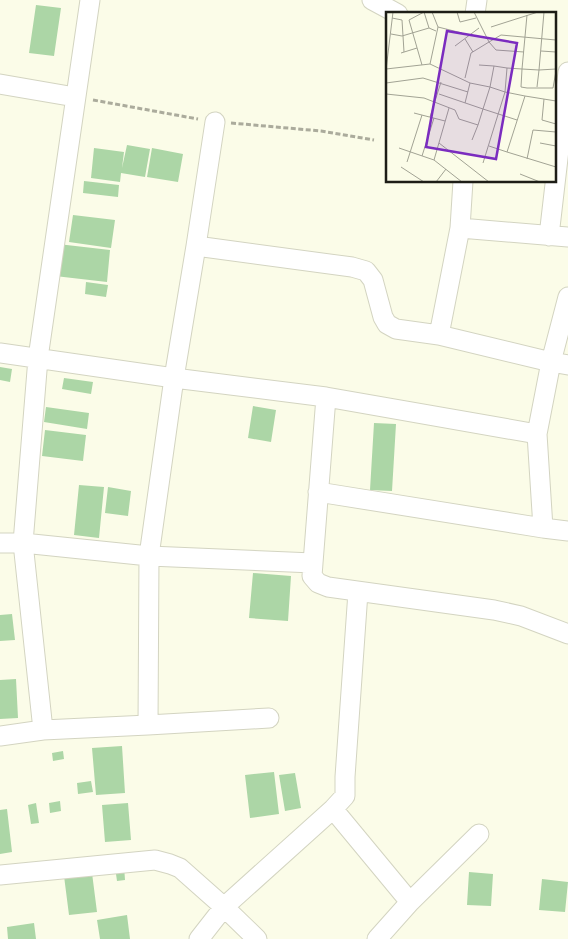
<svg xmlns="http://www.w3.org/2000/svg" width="568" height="939" viewBox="0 0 568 939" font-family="Jost,sans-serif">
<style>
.building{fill:#acd6a6}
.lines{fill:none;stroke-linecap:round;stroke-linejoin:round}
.minor-casing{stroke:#d3d4c1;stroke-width:21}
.path{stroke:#abab9c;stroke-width:3;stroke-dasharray:5 2.5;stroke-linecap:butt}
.minor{stroke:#fff;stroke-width:19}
.inset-road{fill:none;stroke:#a2a394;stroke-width:1}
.view{fill:#7b2cbf;fill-opacity:0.15;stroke:#7b2cbf;stroke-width:2.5}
.inset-edge{fill:none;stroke:#1d1d16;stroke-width:2.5}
</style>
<rect width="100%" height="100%" fill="#fbfce8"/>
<path class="building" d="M36,5L61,8L54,56L29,53Z
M127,145L150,149L145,177L121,173L120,182L91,178L94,148L124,152L122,168Z
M152,148L183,154L178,182L147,177Z
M84,181L119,185L118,197L83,193Z
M73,215L115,220L111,248L69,242Z
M58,244L110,250L107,282L55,276Z
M86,282L108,285L106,297L85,294Z
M0,367L12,369L10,382L0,380Z
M64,378L93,382L91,394L62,389Z
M253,406L276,410L271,442L248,438Z
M46,407L89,413L87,429L44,422Z
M374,423L396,424L392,491L370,490Z
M45,430L86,435L83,461L42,456Z
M79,485L104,487L99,538L74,535Z
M108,487L131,491L128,516L105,513Z
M253,573L291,576L288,621L249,618Z
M12,614L15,640L0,641V615Z
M16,679L18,718L0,719V680Z
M122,746L125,793L96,795L92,748Z
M63,751L64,759L53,761L52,753Z
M274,772L279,814L250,818L245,775Z
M295,773L301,808L285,811L279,775Z
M91,781L93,792L78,794L77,783Z
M60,801L61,811L50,813L49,803Z
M36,803L39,823L31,824L28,805Z
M128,803L131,840L105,842L102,805Z
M7,809L12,852L0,854V810Z
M124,866L125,880L117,881L115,867Z
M469,872L493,874L491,906L467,905Z
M92,873L97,912L69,915L64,876Z
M542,879L568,882L565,912L539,910Z
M127,915L130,939H100L97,920Z
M34,923L36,939H8L7,927Z"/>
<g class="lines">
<defs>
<path id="minor" d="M372,0L398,14
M475,14L477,0
M0,84L75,97
M460,228L568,237
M549,236L568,72
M196,246L215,122
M439,335L460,228L463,181
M0,353L174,378L149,556L313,563L326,397
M537,434L326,397L174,378L196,246L352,267L366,271L373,280L383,317L387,324L396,329L439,335L551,362L568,365
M318,492L543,528L568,531
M543,528L537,434L551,362L568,297
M0,543H23L38,358L90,0
M313,563L312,576L318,583L328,587L494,610L521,616L568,634
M148,725L269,718
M0,736L43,730L23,543L149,556L148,725L43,730
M333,809L410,902
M0,875L155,860L170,864L180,868L224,907L199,939
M257,939L224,907L333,809L345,796V777L358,592
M377,939L410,902L479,834"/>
</defs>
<use href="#minor" class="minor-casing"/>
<path class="path" d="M93,100L198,119
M231,123L321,131L374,140"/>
<use href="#minor" class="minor"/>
</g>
<g transform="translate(386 12)">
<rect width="170" height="170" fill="#fbfce8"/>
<path class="inset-road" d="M38,0L43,16M71,0L74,10L90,6M158,0L153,58L170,57M6,6L16,8L18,40M52,15L76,21M105,15L152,0M5,22L16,24L43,16L50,19M79,27L87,40M69,34L93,16M155,39L170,40M138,40L110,38L103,30L115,23L170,28M15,41L31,36M44,52L52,15L46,0M36,53L23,8L38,0M93,53L108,54M121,56L108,54L104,75L119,80L121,56L136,57L141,3M0,57L44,52L84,71M0,58L7,0M79,66L85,41L103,30L88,0M0,71L37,66L82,80M151,75L153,58L136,57L135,75L141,76H167L170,59M0,82L38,86L69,98L73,107L92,113L97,97L53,82M139,84L170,89M158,87L156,108L170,112M79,91L84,71L104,75L97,97L131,108M28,101L59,109M44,105L55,70M86,128L92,113M53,131L103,170M154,131L170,134M103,134L121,140M13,136L48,148L76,170M36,144L48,106M141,147L147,118L170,120M48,148L63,96M21,150L36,103M97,151L119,80L139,84L121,140L170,155M15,155L38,170M134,162L154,170M50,170L60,157"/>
<path class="view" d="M61,19L131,31L110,147L40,135Z"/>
<rect width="170" height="170" class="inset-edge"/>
</g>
</svg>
